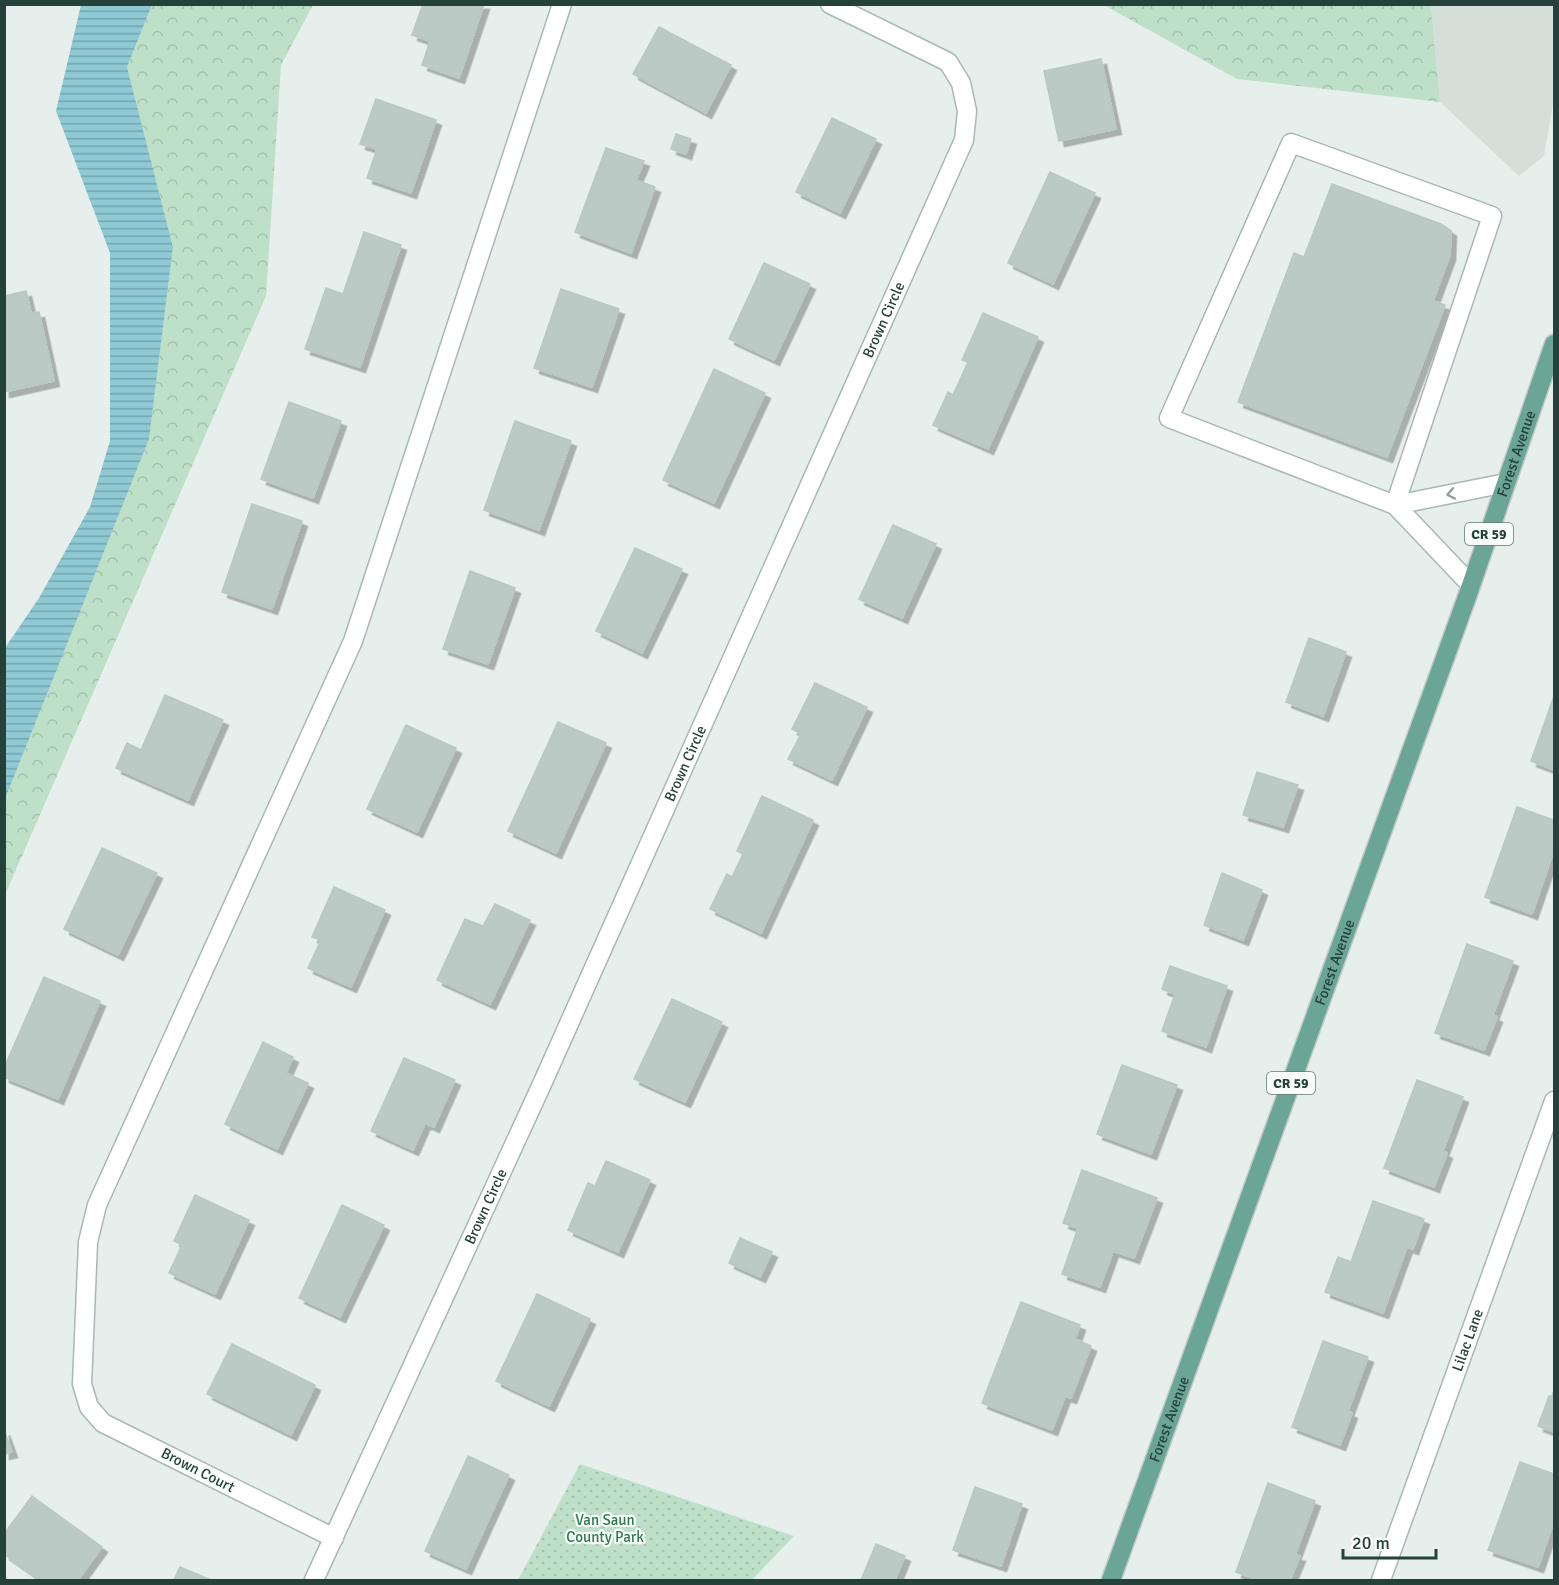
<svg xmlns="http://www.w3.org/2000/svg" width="1559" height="1585" viewBox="0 0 1559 1585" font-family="Signika,sans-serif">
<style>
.built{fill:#d4dfda}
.grass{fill:url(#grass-dots)}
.forest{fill:url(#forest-crowns)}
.water{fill:url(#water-rules)}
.building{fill:#bbcac4;stroke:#b8c9c2;stroke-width:1.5;filter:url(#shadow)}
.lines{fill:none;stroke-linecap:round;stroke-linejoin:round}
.minor-casing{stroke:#a8b8b2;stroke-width:21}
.major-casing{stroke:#c2cac8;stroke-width:21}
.minor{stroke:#fff;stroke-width:18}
.major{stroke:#6aa596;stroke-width:18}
.oneway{stroke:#92a09c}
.labels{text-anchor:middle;stroke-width:4.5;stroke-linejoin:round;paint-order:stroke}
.shield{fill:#f7fbf9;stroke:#637a73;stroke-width:1.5}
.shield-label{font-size:14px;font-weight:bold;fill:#24423a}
.street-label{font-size:15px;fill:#24423a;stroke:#f7fbf9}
.park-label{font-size:15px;fill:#2d7a4b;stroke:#f7fbf9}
</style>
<defs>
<pattern id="grass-dots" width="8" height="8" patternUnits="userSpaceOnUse" patternTransform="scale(1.5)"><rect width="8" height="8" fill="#bfe0c8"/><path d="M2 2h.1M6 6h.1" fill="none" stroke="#a4c1ad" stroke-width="1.8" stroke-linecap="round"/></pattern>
<pattern id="forest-crowns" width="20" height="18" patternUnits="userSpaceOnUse" patternTransform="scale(1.5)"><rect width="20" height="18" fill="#bfe0c8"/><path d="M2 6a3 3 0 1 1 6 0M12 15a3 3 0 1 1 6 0" fill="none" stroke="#a4c1ad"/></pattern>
<pattern id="water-rules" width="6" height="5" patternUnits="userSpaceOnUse" patternTransform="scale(1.5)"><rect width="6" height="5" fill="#8ec9d4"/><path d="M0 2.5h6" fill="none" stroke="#74a5ad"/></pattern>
<filter id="shadow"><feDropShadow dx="5.5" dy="5.5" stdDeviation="0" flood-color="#0004"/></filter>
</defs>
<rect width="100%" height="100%" fill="#e6efeb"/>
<path class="built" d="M1431,5H1554V98L1544,156L1519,176L1440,102Z"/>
<path class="grass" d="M580,1464L794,1536L752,1580H518Z"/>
<path class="forest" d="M152,5H313L281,65L266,296L5,895V799L149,438L173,247L127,67Z
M1104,5H1431L1440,102L1237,79Z"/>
<path class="water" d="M81,5H152L127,67L173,247L149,439L5,799V648L39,598L90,507L110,441V253L56,111Z"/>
<path class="building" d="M423,4H484L459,78L422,65L430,41L412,35Z
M659,27L731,65L706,113L633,74Z
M1101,59L1116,129L1059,141L1044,71Z
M376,99L436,120L411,193L367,178L377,149L360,144Z
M832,118L876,139L840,213L796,192Z
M676,134L691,139L686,154L671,149Z
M606,148L644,161L636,180L655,187L631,253L575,232Z
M1050,172L1095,193L1053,284L1008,263Z
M1332,184L1441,224L1451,231L1450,255L1433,301L1445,305L1387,457L1238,402L1294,253L1304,257Z
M364,232L401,245L360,367L305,349L326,288L343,294Z
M764,263L810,284L774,360L729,339Z
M561,289L619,309L592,387L534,368Z
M26,291L31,313L39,312L54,381L4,392V296Z
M983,313L1038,337L988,449L933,425L948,392L953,395L968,362L962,360Z
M714,369L765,393L714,503L663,480Z
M289,402L341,421L313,498L261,479Z
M515,421L571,441L539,530L484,510Z
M252,504L302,521L272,609L222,592Z
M893,525L936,544L902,618L859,599Z
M635,548L682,569L642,653L596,631Z
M470,571L515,588L488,664L443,649Z
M1309,638L1346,652L1323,716L1286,702Z
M815,683L867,707L832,780L788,759L801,734L792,729Z
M165,695L223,720L188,800L116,768L127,743L141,750Z
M1554,696V770L1531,761Z
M558,722L606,743L556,853L508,831Z
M406,725L456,748L417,832L367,809Z
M1257,772L1298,785L1283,827L1243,815Z
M762,796L813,820L761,933L710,909L727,874L732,877L743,854L737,851Z
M1517,807L1554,820V850L1532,914L1485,897Z
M102,848L157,873L118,955L64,929Z
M1222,873L1262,890L1243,940L1204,925Z
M334,887L385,910L351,987L308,968L321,940L312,937Z
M495,904L530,920L490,1004L437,980L465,919L483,926Z
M1467,944L1513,961L1493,1015L1497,1017L1484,1050L1435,1033Z
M1170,966L1227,986L1206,1047L1162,1031L1175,994L1162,989Z
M44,977L100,1001L58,1099L4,1077V1068Z
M672,999L722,1022L685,1102L634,1079Z
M263,1042L293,1057L286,1073L308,1083L277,1149L225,1124Z
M404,1058L455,1080L434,1127L425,1123L413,1150L371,1131Z
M1122,1065L1177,1085L1151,1154L1097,1134Z
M1417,1080L1463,1097L1443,1151L1447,1153L1434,1187L1384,1168Z
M606,1161L650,1180L618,1252L568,1230L588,1183L595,1186Z
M1082,1170L1157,1198L1134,1258L1113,1251L1100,1287L1062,1274L1078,1228L1063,1223Z
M195,1195L249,1220L215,1294L169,1273L182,1245L174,1241Z
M1373,1201L1424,1219L1413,1249L1407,1247L1383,1313L1325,1292L1338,1257L1351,1262Z
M342,1205L384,1225L340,1317L299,1298Z
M740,1238L772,1252L760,1277L729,1263Z
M537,1294L590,1319L549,1406L496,1381Z
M1021,1302L1080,1325L1075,1339L1091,1346L1071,1398L1065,1396L1052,1430L982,1403Z
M1323,1341L1368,1357L1348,1411L1352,1413L1340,1445L1292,1427Z
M232,1344L315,1385L291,1435L207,1394Z
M1554,1390V1432L1538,1426L1549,1396H1552Z
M4,1430L12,1452L4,1454Z
M468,1456L509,1475L466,1569L425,1551Z
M1520,1462L1554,1474V1521L1538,1567L1488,1550Z
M1268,1483L1315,1501L1295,1555L1300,1556L1290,1580H1258L1236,1572Z
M975,1487L1022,1504L1001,1566L953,1550Z
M32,1496L102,1547L78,1580H41L4,1554V1534Z
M876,1544L905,1556L895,1580H861Z
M180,1567L211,1580H174Z"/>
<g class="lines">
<defs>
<g id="minor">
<path d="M1395,505L1492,216L1291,143L1169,418L1395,505L1471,585"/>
<path d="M1395,505L1506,483"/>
<path d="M334,1538L103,1423L89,1407L82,1384L88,1242L97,1205L353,641L562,4"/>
<path id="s1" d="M314,1580L542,1084L964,140L967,111L961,83L948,62L830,4"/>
<path id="s2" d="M1381,1580L1554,1101"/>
</g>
<g id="major">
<path id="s3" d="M1111,1580L1467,597L1554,344"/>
</g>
</defs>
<use href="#minor" class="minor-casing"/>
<use href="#major" class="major-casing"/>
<use href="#minor" class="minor"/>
<use href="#major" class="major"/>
</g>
<defs><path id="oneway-chevron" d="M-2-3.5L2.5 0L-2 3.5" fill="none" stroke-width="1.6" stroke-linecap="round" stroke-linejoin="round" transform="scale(1.5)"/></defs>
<use class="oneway" href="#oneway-chevron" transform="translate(1451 494) rotate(169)"/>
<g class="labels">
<g class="shield">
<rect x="1465" y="523" width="48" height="22" rx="4.5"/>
<rect x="1267" y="1072" width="48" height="22" rx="4.5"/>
</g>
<g class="shield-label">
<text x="1489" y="539">CR 59</text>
<text x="1291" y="1088">CR 59</text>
</g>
<g class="street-label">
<text dy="5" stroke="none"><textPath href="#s1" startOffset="1383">Brown Circle</textPath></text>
<text dy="5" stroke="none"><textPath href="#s3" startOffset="1197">Forest Avenue</textPath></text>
<text dy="5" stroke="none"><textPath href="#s1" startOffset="897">Brown Circle</textPath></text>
<text dy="5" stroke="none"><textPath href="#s3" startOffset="657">Forest Avenue</textPath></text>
<text dy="5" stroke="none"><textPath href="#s1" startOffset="411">Brown Circle</textPath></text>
<text dy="5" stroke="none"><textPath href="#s2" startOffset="255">Lilac Lane</textPath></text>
<text dy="5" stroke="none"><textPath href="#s3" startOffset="171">Forest Avenue</textPath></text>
<text transform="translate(198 1470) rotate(27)" y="5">Brown Court</text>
</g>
<g class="park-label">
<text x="605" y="1525">Van Saun<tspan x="605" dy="17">County Park</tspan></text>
</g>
</g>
<rect width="1559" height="1585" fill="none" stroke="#24423a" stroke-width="12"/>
<path d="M1343 1549v9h93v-9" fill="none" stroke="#24423a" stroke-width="3"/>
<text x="1352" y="1549" font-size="18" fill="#24423a" stroke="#f7fbf9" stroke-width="4.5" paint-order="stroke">20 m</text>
</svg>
